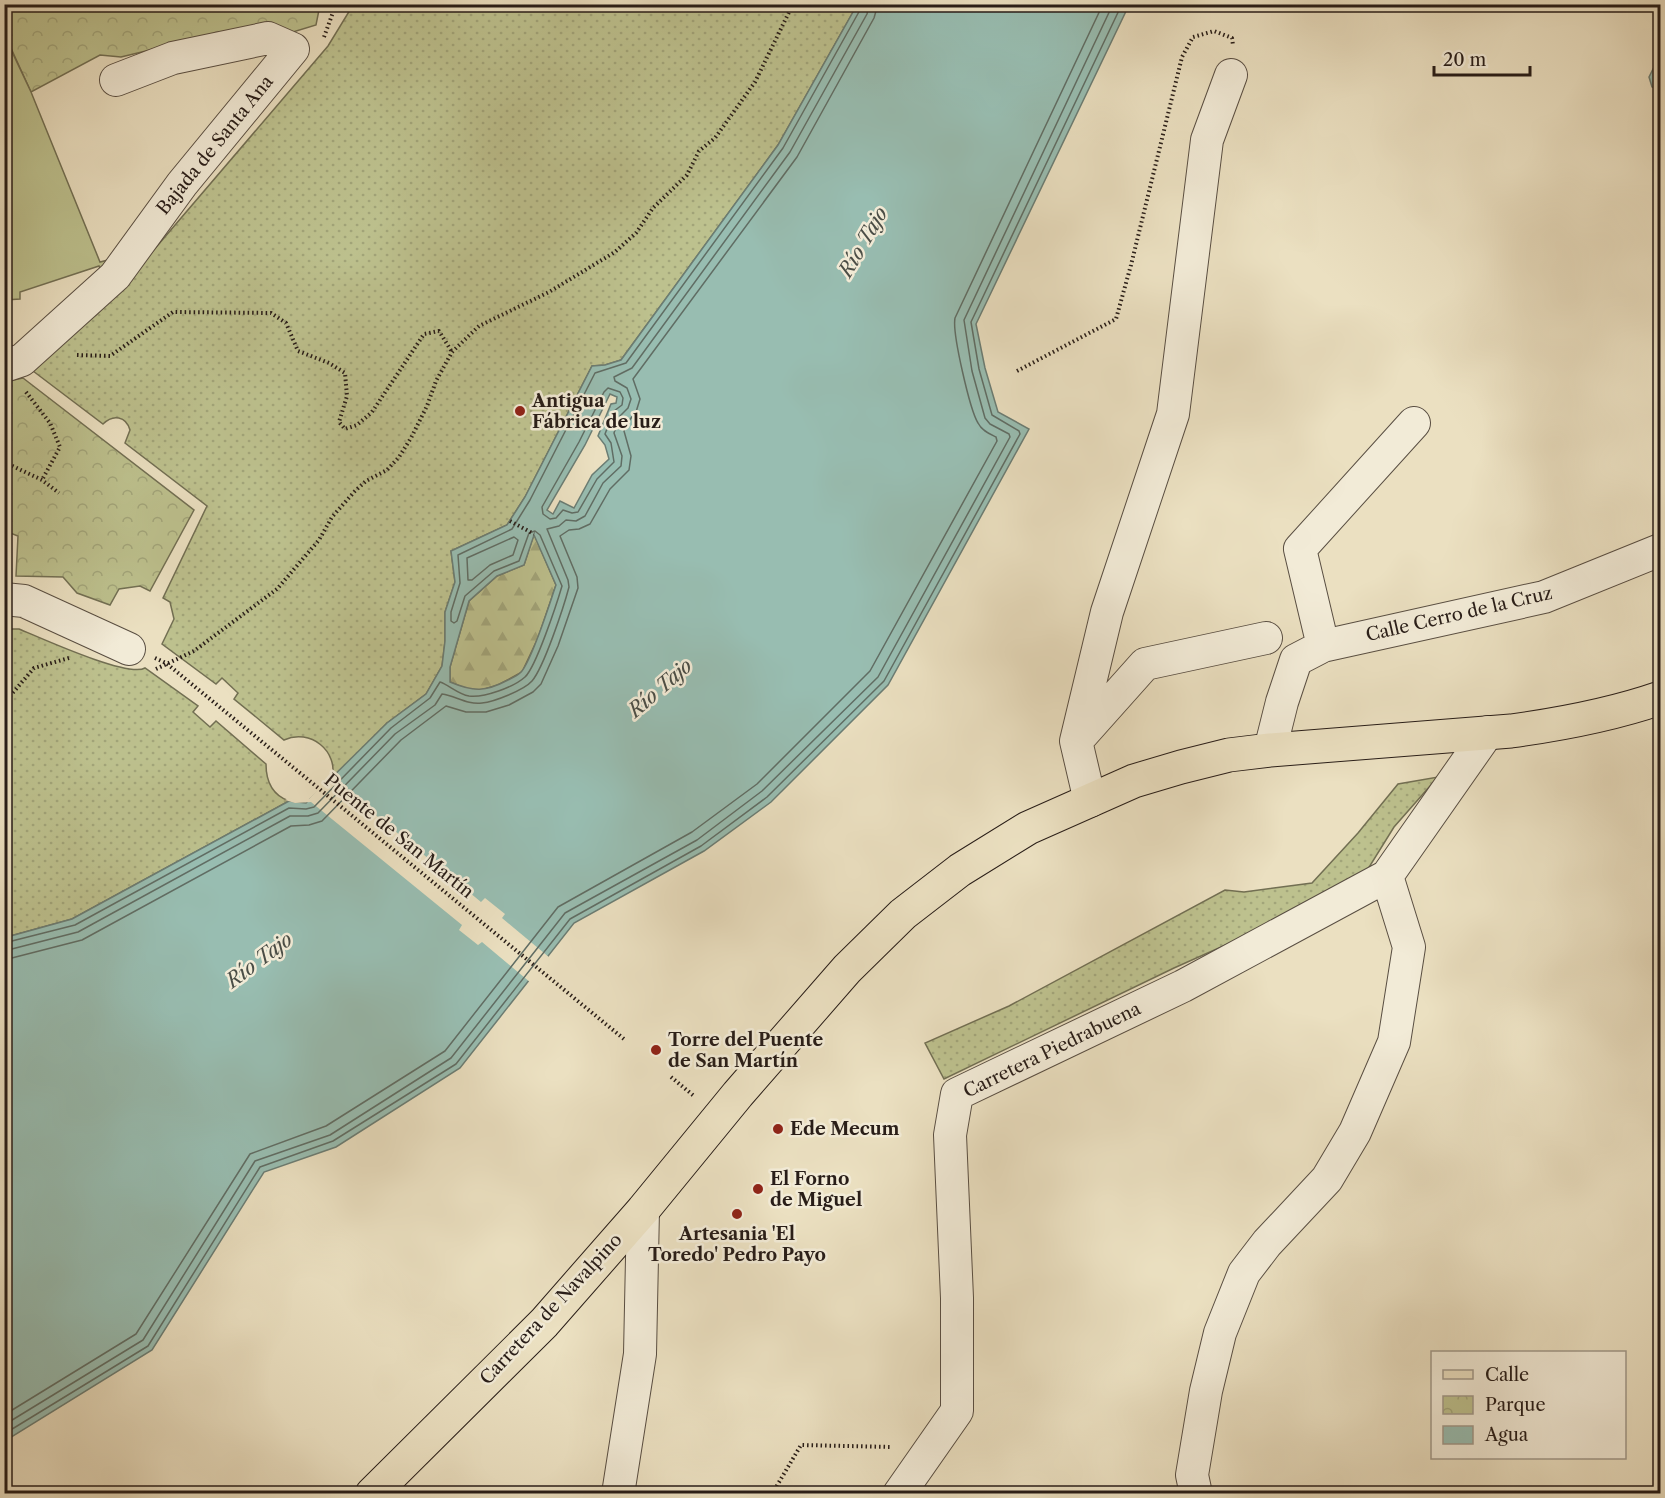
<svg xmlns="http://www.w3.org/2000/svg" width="1665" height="1498" viewBox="0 0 1665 1498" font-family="'Libre Caslon Text',serif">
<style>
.grass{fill:url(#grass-dots);stroke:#726f53;stroke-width:1.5}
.forest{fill:url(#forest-firs);stroke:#726f53;stroke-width:1.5}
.park{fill:url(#park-crowns);stroke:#726f53;stroke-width:1.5}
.garden{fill:#bdc18e;stroke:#726f53;stroke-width:1.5}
.water{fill:#98bdb1;stroke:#6b7d74;stroke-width:1.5;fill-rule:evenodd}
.pier{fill:#ebe0c1}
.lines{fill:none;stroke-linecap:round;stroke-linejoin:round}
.shore{stroke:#606d64;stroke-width:1.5}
.minor-casing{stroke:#594e42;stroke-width:34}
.major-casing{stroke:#281d18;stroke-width:35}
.path{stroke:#281d18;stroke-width:4;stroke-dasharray:1.5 3;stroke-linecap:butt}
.minor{stroke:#f2ebd7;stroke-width:32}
.major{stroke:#ebe0c1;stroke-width:33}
.path-bridge{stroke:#281d18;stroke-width:4;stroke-dasharray:1.5 3;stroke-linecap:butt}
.poi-dot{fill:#8f2418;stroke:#f2ebd7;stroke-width:2}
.labels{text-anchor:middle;stroke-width:5;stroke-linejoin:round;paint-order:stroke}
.street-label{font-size:18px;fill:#281d18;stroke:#f2ebd7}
.poi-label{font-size:18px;font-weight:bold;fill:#281d18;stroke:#f2ebd7;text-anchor:start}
.water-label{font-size:20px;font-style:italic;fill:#4a4d46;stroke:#f2ebd7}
</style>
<defs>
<pattern id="grass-dots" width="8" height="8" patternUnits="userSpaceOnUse" patternTransform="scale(1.5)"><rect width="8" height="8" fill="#bdc18e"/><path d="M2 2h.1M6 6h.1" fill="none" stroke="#a2a57a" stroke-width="1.8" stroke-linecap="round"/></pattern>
<pattern id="forest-firs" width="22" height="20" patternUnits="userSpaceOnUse" patternTransform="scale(1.5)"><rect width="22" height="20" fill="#bdc18e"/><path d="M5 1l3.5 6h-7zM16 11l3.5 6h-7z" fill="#a2a57a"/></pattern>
<pattern id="park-crowns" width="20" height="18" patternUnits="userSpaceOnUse" patternTransform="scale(1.5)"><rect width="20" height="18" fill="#bdc18e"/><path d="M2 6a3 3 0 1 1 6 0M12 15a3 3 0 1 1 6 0" fill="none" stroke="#a2a57a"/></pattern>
</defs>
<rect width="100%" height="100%" fill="#ebe0c1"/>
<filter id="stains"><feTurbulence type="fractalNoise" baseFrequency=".00333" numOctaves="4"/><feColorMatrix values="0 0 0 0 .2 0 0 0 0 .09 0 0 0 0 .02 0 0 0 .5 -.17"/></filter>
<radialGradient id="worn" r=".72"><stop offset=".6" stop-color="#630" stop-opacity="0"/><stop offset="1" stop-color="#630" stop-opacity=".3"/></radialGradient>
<path class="grass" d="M353,5H857L778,145L621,360L605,365L592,366L525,497L507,525L451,551L455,582L445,612V641L442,666L426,694L387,723L332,779C339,751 310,728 284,740L234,699L238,693L222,678L216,684L162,644L174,619L170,602L163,598L207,506L125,443L130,430C126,416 113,414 103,424L33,371L53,348L96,315L152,252L328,46Z
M5,629H19C41,638 128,678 145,668L198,706L193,712L210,727L216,721L266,764C266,781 272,795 289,801L72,919L7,937L5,939Z
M1438,777L1394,827L1368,869L1313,906L1174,968L944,1079L925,1043L1009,1006L1225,890L1244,892L1312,883L1358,833L1398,784Z"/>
<path class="forest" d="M534,534L556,585L538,638L522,672L498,685L481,690H469L450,682V667L469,601L497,576L524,565Z"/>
<path class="park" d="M4,5H320L316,25L293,32L262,23L121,57L100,55L31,92L5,35Z
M23,378L194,510L150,591L140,586L119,589L110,605L77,593L63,577L16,576L18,536L5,531L4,382Z"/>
<path class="garden" d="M4,35L31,92L100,262L108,260L101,271L99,266L20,292V299L5,300Z"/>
<path class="water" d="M857,5H1129L976,324L985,368L998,412L1029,429L888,685L771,802L704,851L574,923L460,1068L336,1147L264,1172L152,1350L5,1441V939L7,937L72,919L289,801L306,803L387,723L426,694L442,666L445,641V612L455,582L451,551L507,525L525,497L592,366L605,365L621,360L778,145ZM610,394L617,397L616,403L611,404L598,436L605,445L609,459L592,475L574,508L560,501L553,514L547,510L585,445ZM534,535L556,585C550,602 531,664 520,673C517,676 512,678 508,680C485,692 474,692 450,682V667L469,601L497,576L524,565Z
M1660,43V90L1652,87L1649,77L1660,55Z"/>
<path class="pier" d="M333,773L332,779L481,902L485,898L505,914L502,918L550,958L531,983L482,942L478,945L459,930L462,925L311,802L295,803L285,800L289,798L296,800L309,799Z"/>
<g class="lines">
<path class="shore" d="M608,388L620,392L623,398L622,405L614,411L605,434L611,443L614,462L597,479L578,512L572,513L563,510L556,518L550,519L543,514L542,507L579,442L604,392Z
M514,537L518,540L513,555L490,565L472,580H468L467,558Z
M4,943L75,925L289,808L306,809L314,807L391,728L430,698L440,682C449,685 458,694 469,696C484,698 514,687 525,677C536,667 557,603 562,586L540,535L535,531L529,533L519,561L494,571L465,596L457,621L454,623L451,621V612L460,583L458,555L512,529L530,500L595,373L626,363L783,148L860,10L861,4
M4,951L78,932L290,816H308L318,813L395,734L435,705L442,694C456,696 467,705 482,703C494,702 524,690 532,681C544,667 564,606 569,587L568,580L547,529L559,526L566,520L576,521L585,516L603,483L621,466L622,456L614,433L620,416L628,408L631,399L627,388L615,381L614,377L632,368L790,152L867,14L869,4
M4,960L82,940L291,826L309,825L322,821L401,740L446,706L466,712H486L509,705L533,692L541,684L558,646L578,588L577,577L560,536L569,530L579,529L590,524L610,489L629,470L631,456L624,431L627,423L636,412L640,399L633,379L797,157L874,18L878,4
M4,1415L136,1334L250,1154L326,1126L445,1051L558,907L692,832L757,784L870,671L997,441L996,437C990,434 982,431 978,423C970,410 952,333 955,318L1103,4
M4,1425L143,1340L255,1161L330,1135L451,1058L565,913L697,840L762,791L878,677L1010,437L1009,434L990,424L985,418L972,371L964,320L1113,4
M4,1434L148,1346L260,1167L333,1141L456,1064L570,919L701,846L767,797L884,681L1020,434L1019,431L992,415L979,369L971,322L1122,4"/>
<defs>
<path id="minor" d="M4,366L22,360L115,276L182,184L293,49L268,38L173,58L116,80
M4,599L24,601L129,649
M1323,646L1300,549L1414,423
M1079,738L1145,664L1266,638
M1270,750L1282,702L1296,660L1323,646L1544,597L1660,550
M1090,801L1076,741L1107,612L1173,414L1207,140L1231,75
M618,1494L640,1354L643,1210
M899,1494L957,1411V1298L950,1135L957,1094L1183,986L1387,876L1488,732
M1196,1494L1192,1475L1206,1391L1220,1333L1244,1273L1267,1243L1327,1179L1355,1132L1394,1042L1409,947L1387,876"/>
<path id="major" d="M372,1494L544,1323L643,1210L738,1094L847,969L903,914L960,870L1028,828L1134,781L1181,767L1229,755L1270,750L1511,731C1562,724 1611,715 1660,698"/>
</defs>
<use href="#minor" class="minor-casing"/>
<use href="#major" class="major-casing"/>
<path class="path" d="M324,37L336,4
M77,355L110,356L173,312L271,313L286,323L298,351L329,363L345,373L347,396L339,422L345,429L357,425L372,412L424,334L439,331L452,352
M1017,371L1116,319L1131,265L1182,57L1193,37L1214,31L1232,38L1233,45
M26,392L50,423L60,447L42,480
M4,462L42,480L59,493
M510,521L534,534
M156,669L194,651L277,589L319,540L332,517L355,491L366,481L387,470L399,457L411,438L427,406L436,381L452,352L479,326L549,292L615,252L636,233L653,208L687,175L699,151L715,138L755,82L793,4
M4,703L34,668L69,658
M671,1077L694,1096
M772,1494L801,1445L892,1447"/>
<use href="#minor" class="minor"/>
<use href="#major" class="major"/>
<path class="path-bridge" d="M155,658L166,663L624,1039"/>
</g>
<g class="poi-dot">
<circle cx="520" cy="411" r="6"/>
<circle cx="656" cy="1050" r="6"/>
<circle cx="778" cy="1129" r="6"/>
<circle cx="758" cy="1189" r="6"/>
<circle cx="737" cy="1214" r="6"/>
</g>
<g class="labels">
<g class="street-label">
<text transform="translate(215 145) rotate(-51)" y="6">Bajada de Santa Ana</text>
<text transform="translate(1459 614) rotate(-13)" y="6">Calle Cerro de la Cruz</text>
<text transform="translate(399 836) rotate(39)" y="6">Puente de San Martín</text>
<text transform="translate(1052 1050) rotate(-26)" y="6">Carretera Piedrabuena</text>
<text transform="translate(551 1309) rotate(-47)" y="6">Carretera de Navalpino</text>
</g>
<g class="poi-label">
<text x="532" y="407">Antigua<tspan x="532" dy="21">Fábrica de luz</tspan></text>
<text x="668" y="1046">Torre del Puente<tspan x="668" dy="21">de San Martín</tspan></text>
<text x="790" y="1135">Ede Mecum</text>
<text x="770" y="1185">El Forno<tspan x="770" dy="21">de Miguel</tspan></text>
<text x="737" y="1240" text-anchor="middle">Artesania 'El<tspan x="737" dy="21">Toredo' Pedro Payo</tspan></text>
</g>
<g class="water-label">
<text transform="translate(863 242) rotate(-60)" y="7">Río Tajo</text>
<text transform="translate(660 688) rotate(-41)" y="7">Río Tajo</text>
<text transform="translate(259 960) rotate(-37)" y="7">Río Tajo</text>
</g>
</g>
<rect width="1665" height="1498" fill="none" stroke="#ebe0c1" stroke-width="24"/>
<rect x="6" y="6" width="1653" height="1486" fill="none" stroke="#281d18" stroke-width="3"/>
<rect x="12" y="12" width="1641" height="1474" fill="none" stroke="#281d18" stroke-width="1.5"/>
<rect x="1431" y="1351" width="195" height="108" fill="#f2ebd7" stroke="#a1998b" stroke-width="1.5"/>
<rect x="1443" y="1370" width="30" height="9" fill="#ebe0c1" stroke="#a1998b" stroke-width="1.5"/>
<text x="1485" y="1381" font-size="18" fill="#281d18">Calle</text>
<rect x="1443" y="1396" width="30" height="18" fill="url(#park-crowns)" stroke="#a1998b" stroke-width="1.5"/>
<text x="1485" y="1411" font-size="18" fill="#281d18">Parque</text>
<rect x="1443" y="1426" width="30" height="18" fill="#98bdb1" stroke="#a1998b" stroke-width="1.5"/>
<text x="1485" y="1441" font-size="18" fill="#281d18">Agua</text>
<path d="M1434 66v9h96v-9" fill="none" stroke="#281d18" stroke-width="3"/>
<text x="1443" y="66" font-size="18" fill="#281d18" stroke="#f2ebd7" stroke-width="4.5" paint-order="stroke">20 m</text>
<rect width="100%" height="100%" filter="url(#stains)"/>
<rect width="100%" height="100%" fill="url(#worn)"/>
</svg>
